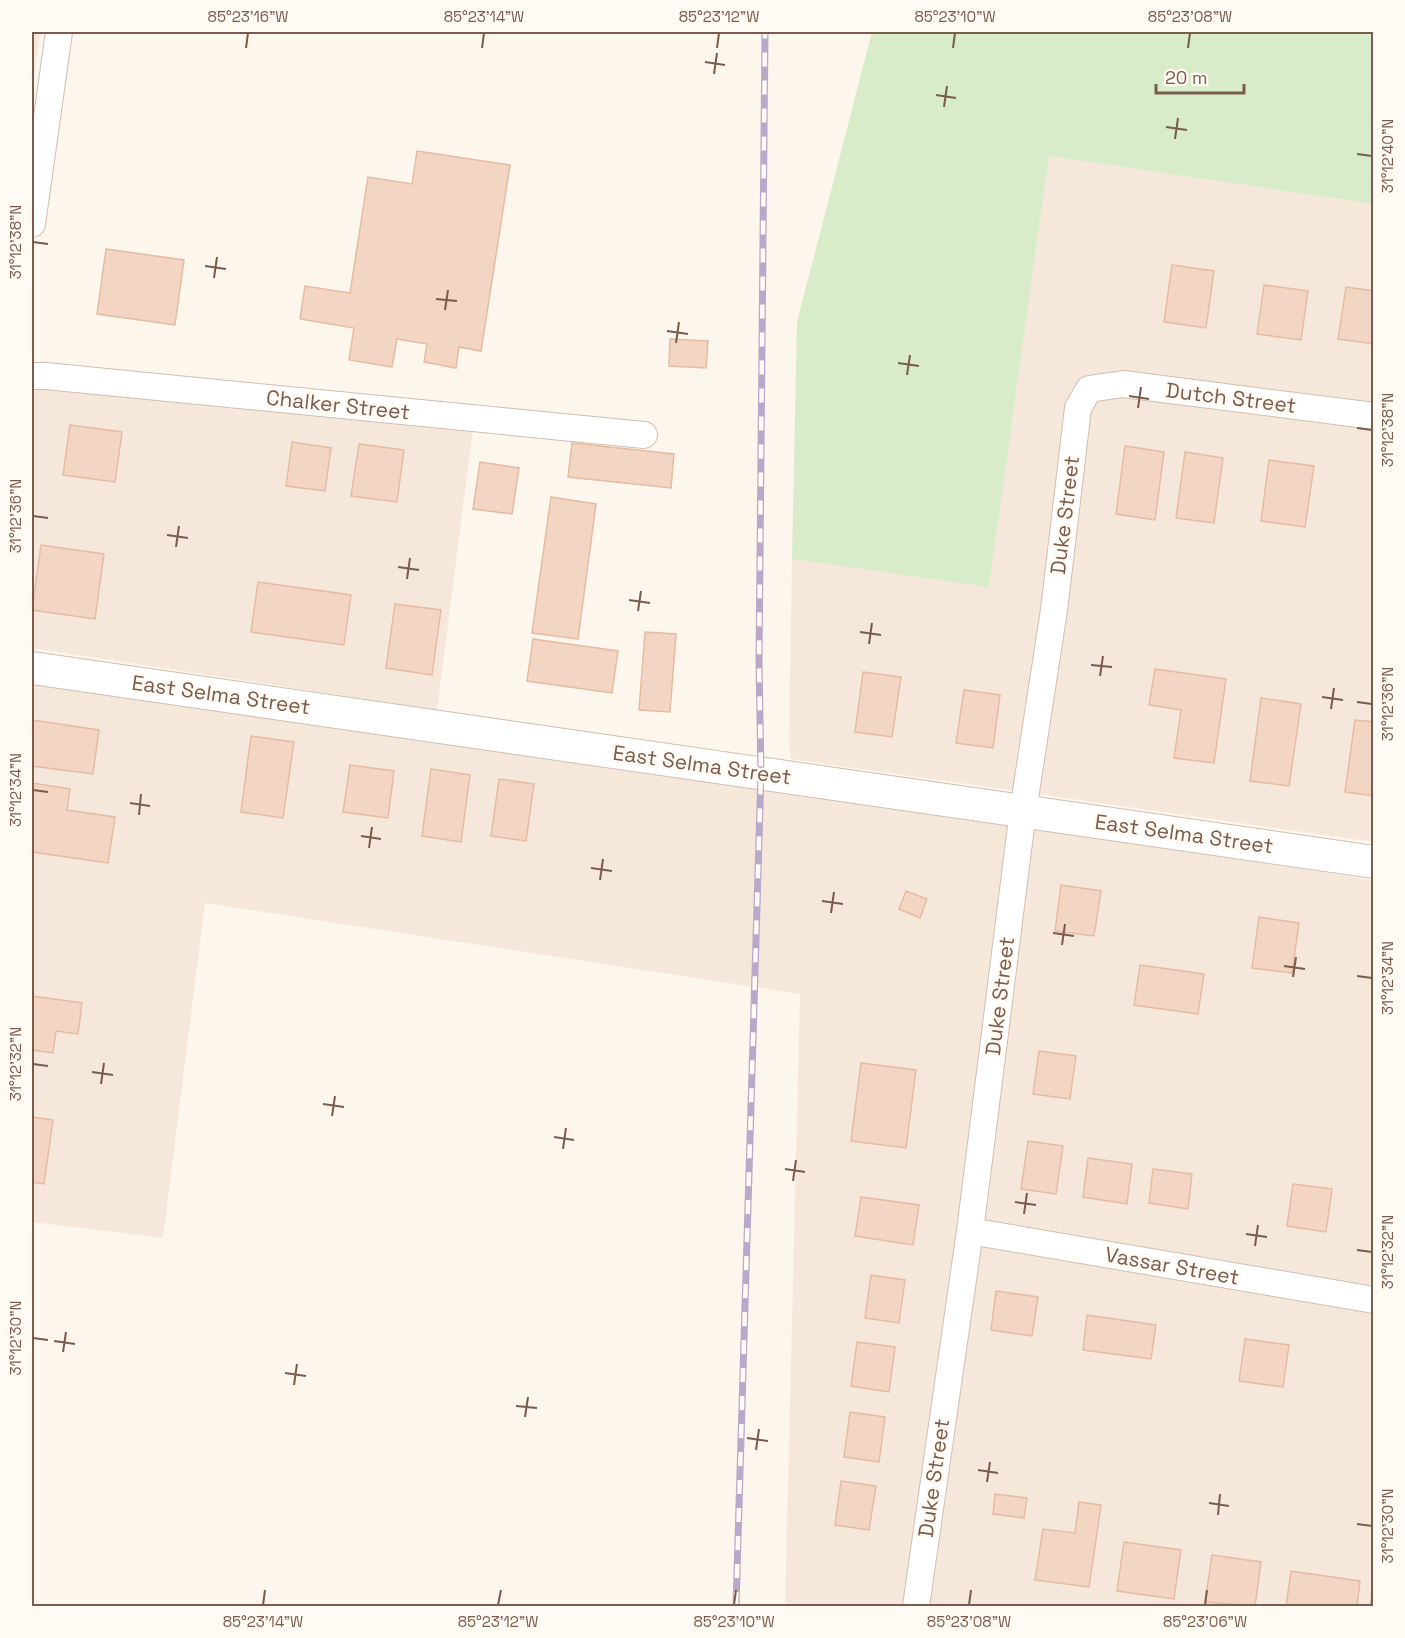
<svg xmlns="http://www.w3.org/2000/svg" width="1405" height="1638" viewBox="0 0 1405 1638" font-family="'Space Grotesk',sans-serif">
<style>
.residential{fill:#f5e8da}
.green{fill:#d8ecc9}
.building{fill:#f3d5c3;stroke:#e6bba3;stroke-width:1.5}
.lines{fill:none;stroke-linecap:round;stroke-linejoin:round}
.minor-casing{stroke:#d1beb0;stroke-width:28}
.tertiary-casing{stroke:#d1beb0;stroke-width:34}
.minor{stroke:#fff;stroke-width:26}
.tertiary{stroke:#fff;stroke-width:32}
.rail-casing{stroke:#b9a8c9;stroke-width:7}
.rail{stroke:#fffaf3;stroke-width:4.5;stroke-dasharray:14;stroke-linecap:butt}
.ticks{fill:none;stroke:#7a5c4d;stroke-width:2}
.labels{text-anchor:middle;stroke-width:5;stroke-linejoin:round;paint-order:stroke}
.street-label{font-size:21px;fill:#7a5c4d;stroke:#fffaf3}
.neatline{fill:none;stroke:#7a5c4d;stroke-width:2}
.ticks-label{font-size:15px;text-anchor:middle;fill:#7a5c4d}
</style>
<rect width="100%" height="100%" fill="#fdf6ec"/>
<path class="residential" d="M32,32H40L32,89Z
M1049,156L1373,204V842L791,759L789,740L792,559L989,586Z
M32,388L474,421L437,710L32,648Z
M32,678L1373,880V1606H785L800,994L205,903L163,1238L32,1222Z"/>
<path class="green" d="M872,32H1373V204L1049,156L989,587L792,559L797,322Z"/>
<path class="building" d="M417,151L510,165L481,351L459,347L456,368L424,362L427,344L397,339L392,367L349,360L354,328L300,319L305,286L350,293L368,177L412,184Z
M106,249L184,260L175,325L97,314Z
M1172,265L1214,271L1206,328L1164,322Z
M1264,285L1308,291L1301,340L1257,334Z
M1346,287L1374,291V344L1338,339Z
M670,339L708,341L706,368L669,366Z
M70,425L122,432L115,482L63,475Z
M292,442L331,448L325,491L286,486Z
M572,443L674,454L671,488L568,477Z
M359,444L404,450L397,502L351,496Z
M1125,446L1164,452L1155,520L1116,514Z
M1185,452L1223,458L1214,523L1176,518Z
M1269,460L1314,466L1305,527L1261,521Z
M480,462L519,468L512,514L473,509Z
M551,497L596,504L578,639L532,633Z
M41,545L104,554L95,619L32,610Z
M258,582L351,595L344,645L251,632Z
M395,604L441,610L432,675L386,668Z
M645,632L676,634L670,712L639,710Z
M533,639L618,651L612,693L527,681Z
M1155,669L1226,679L1214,763L1174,758L1181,710L1149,705Z
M863,672L901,677L892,737L855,732Z
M964,690L1000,695L993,748L956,743Z
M1261,698L1301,704L1289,786L1250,781Z
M32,720L99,730L93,774L32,766Z
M1355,720L1374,722V796L1345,792Z
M251,736L294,742L283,818L241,812Z
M350,765L394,771L388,818L343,812Z
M431,769L470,775L461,842L422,836Z
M499,779L534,784L526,841L491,836Z
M32,783L70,789L67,810L115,817L108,863L32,852Z
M1061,885L1101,891L1094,936L1055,931Z
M906,891L927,899L920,918L899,909Z
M1259,917L1299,923L1292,973L1252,968Z
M1140,965L1204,974L1198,1014L1134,1005Z
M32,996L82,1003L78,1034L56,1031L53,1053L32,1050Z
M1039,1051L1076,1056L1070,1099L1033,1094Z
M861,1063L916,1070L906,1148L851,1141Z
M32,1117L53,1120L44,1184L32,1182Z
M1028,1141L1063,1146L1056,1194L1021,1189Z
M1088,1158L1132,1164L1127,1204L1083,1197Z
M1153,1169L1192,1174L1188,1209L1149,1203Z
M1293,1184L1332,1189L1326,1232L1287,1226Z
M861,1197L919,1205L913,1245L855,1236Z
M871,1275L905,1280L899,1323L865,1318Z
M996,1291L1038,1297L1032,1336L991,1330Z
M1087,1315L1156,1325L1151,1359L1083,1350Z
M1245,1339L1289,1345L1283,1387L1239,1381Z
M857,1342L895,1347L889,1392L851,1386Z
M850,1412L885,1417L879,1462L844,1457Z
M841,1481L876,1486L869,1530L835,1525Z
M995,1494L1027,1498L1024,1518L993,1514Z
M1079,1502L1101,1505L1089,1587L1035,1580L1043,1529L1075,1533Z
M1124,1542L1181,1550L1174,1599L1117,1591Z
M1212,1555L1261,1562L1255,1606L1205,1602Z
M1291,1571L1360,1581L1357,1606H1286Z
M1374,1584V1606H1370Z"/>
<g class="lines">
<defs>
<path id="minor" d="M32,224L59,32
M32,376H46L644,435
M970,1231L1374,1300
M916,1606L970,1231L1023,811L1054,610L1078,408L1089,389L1123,384L1374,416"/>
<path id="tertiary" d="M32,668L1374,862"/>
</defs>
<use href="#minor" class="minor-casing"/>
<use href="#tertiary" class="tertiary-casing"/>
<use href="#minor" class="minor"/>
<use href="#tertiary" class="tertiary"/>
<defs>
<path id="rail" d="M736,1606L761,773L759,662L765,32"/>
</defs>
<use href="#rail" class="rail-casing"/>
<use href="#rail" class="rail"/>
</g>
<path class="ticks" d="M246,48L248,33M482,48L484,33M717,48L719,33M953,48L955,33M1188,48L1190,33M705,62L725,65M714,74L717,53M936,95L956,98M944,107L947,86M1166,127L1187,130M1175,139L1178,118M1357,154L1372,156M33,242L48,244M205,266L226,269M214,278L217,257M436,299L457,301M445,310L448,290M667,331L688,334M676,343L679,322M898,363L919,366M907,375L910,355M1129,396L1149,399M1138,408L1141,387M1357,428L1372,430M33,516L48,518M167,535L188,538M176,547L179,526M398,567L419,570M407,579L410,558M629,600L650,603M638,611L641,591M860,632L881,635M869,644L872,623M1091,665L1112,667M1100,676L1103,656M1322,697L1343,700M1357,702L1372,704M1331,709L1334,688M33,790L48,792M130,803L150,806M139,815L141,794M361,836L381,839M369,848L372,827M591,868L612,871M600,880L603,859M822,901L843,904M831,913L834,892M1053,933L1074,936M1062,945L1065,924M1284,966L1305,969M1357,976L1372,978M1293,977L1296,957M33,1064L48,1066M92,1072L113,1075M101,1084L104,1063M323,1104L344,1107M332,1116L335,1096M554,1137L574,1140M563,1149L566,1128M785,1169L805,1172M793,1181L796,1160M1015,1202L1036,1205M1024,1214L1027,1193M1246,1234L1267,1237M1255,1246L1258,1225M1357,1250L1372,1252M33,1338L48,1340M54,1341L75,1344M63,1352L66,1332M285,1373L306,1376M294,1385L297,1364M516,1406L537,1408M525,1417L528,1397M747,1438L768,1441M756,1450L759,1429M978,1470L998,1473M987,1482L990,1462M1209,1503L1229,1506M1218,1515L1220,1494M1357,1524L1372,1526M263,1605L265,1590M498,1605L501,1590M734,1605L736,1590M969,1605L971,1590M1205,1605L1207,1590"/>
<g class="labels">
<g class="street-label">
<text transform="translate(1231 398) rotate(7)" y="7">Dutch Street</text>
<text transform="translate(338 405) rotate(6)" y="7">Chalker Street</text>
<text transform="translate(1065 515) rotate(-83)" y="7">Duke Street</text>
<text transform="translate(221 695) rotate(8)" y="7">East Selma Street</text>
<text transform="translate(702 765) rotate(8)" y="7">East Selma Street</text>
<text transform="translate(1184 834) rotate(8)" y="7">East Selma Street</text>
<text transform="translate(1000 996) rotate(-83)" y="7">Duke Street</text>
<text transform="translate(1172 1266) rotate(10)" y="7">Vassar Street</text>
<text transform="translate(934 1478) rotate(-82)" y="7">Duke Street</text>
</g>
</g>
<rect width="1405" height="1638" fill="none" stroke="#fffaf3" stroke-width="66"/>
<path d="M1156 84v9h88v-9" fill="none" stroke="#7a5c4d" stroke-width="3"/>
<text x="1165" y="84" font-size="18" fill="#7a5c4d" stroke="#fffaf3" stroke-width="4.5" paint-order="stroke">20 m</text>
<rect x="33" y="33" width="1339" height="1572" class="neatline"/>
<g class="ticks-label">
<text x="248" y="22">85°23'16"W</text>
<text x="484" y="22">85°23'14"W</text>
<text x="719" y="22">85°23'12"W</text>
<text x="955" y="22">85°23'10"W</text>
<text x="1190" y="22">85°23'08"W</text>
<text transform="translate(1388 156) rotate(-90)" y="5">31°12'40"N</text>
<text transform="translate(16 242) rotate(-90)" y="5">31°12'38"N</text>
<text transform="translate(1388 430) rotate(-90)" y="5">31°12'38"N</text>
<text transform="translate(16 516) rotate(-90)" y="5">31°12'36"N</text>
<text transform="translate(1388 704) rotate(-90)" y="5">31°12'36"N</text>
<text transform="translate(16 790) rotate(-90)" y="5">31°12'34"N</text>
<text transform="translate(1388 978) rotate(-90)" y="5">31°12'34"N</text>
<text transform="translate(16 1064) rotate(-90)" y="5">31°12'32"N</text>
<text transform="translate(1388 1252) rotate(-90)" y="5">31°12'32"N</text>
<text transform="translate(16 1338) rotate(-90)" y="5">31°12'30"N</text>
<text transform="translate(1388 1526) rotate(-90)" y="5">31°12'30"N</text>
<text x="263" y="1627">85°23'14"W</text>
<text x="498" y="1627">85°23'12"W</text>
<text x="734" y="1627">85°23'10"W</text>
<text x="969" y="1627">85°23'08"W</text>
<text x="1205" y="1627">85°23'06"W</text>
</g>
</svg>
